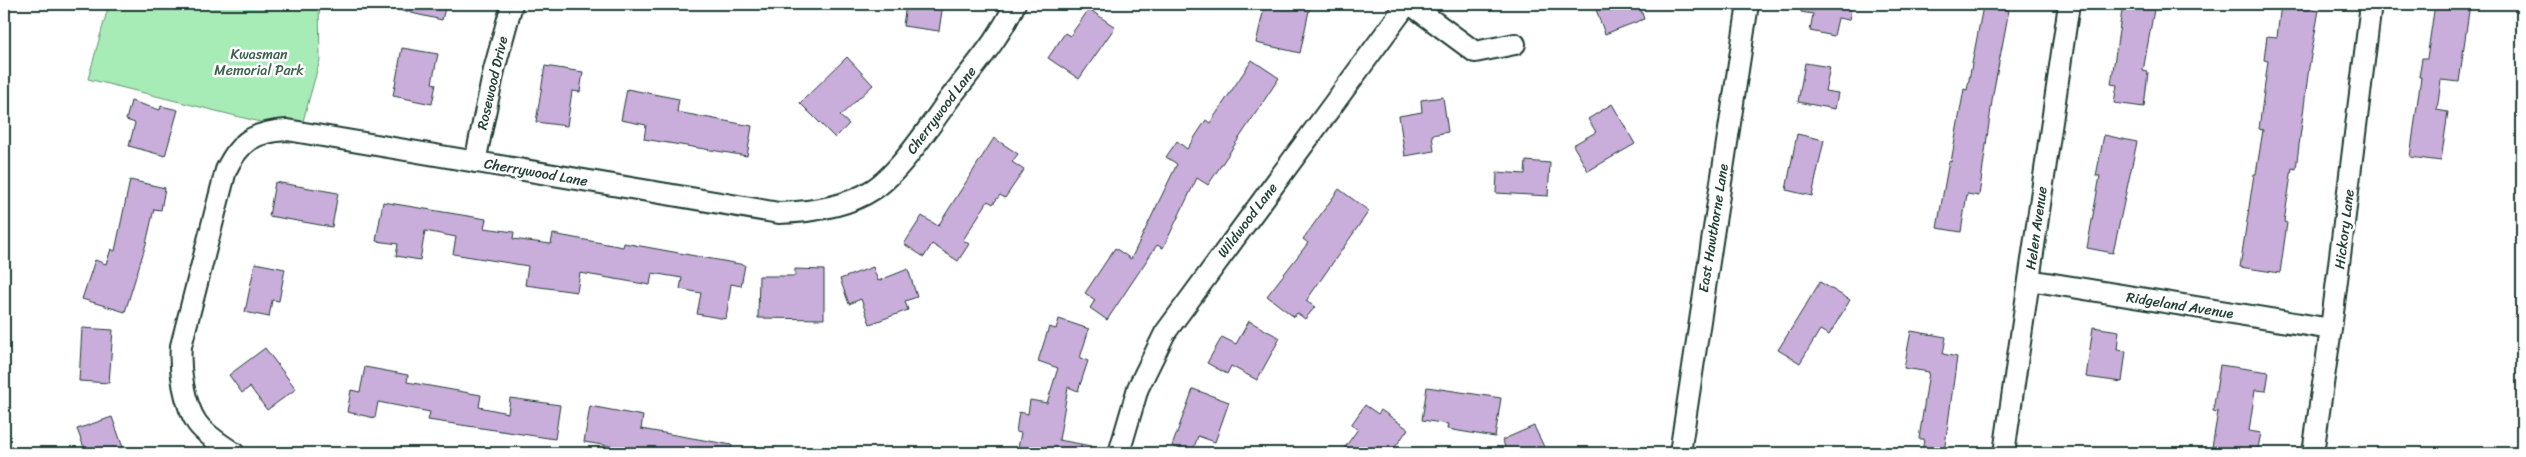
<svg xmlns="http://www.w3.org/2000/svg" width="2526" height="457" viewBox="0 0 2526 457" font-family="Sriracha,sans-serif">
<style>
.green{fill:#a7ebb6;stroke:#639475}
.building{fill:#c9adda;stroke:#1f3d34}
.lines{fill:none;stroke-linecap:round;stroke-linejoin:round}
.street-casing{stroke:#1f3d34;stroke-width:24}
.street{stroke:#fff;stroke-width:20}
.labels{text-anchor:middle;stroke-width:5;stroke-linejoin:round;paint-order:stroke}
.park-label{font-size:14px;fill:#3a604e;stroke:#fff}
.street-label{font-size:14px;fill:#1f3d34;stroke:#fff}
</style>
<rect width="100%" height="100%" fill="#fff"/>
<filter id="ink" filterUnits="userSpaceOnUse"><feTurbulence type="fractalNoise" baseFrequency=".02" numOctaves="2"/><feDisplacementMap in="SourceGraphic" scale="10" xChannelSelector="R" yChannelSelector="G"/><feConvolveMatrix kernelMatrix="1 2 1 2 8 2 1 2 1" color-interpolation-filters="sRGB"/></filter>
<g filter="url(#ink)">
<path class="green" d="M109,4H319L320,60L300,132L88,79Z"/>
<path class="building" d="M399,4H446L442,20L398,10Z
M906,4H943L939,31L903,26Z
M1265,4L1310,6L1300,53L1256,43Z
M1594,4H1639L1644,19L1605,34Z
M1801,4H1852L1849,20L1838,18L1834,36L1810,31L1813,14L1801,12Z
M2123,4H2155L2143,71L2148,72L2144,107L2114,103L2117,85L2111,84Z
M2281,4L2319,10L2309,67L2296,169L2292,168L2284,222L2287,223L2280,273L2240,267L2254,174H2256L2263,130L2259,129L2268,61L2264,60L2267,36L2277,37Z
M2435,4H2470L2459,82L2441,80L2437,110L2448,112L2441,161L2410,157L2421,77H2419L2422,58H2427Z
M1983,6L2009,10L1993,94L1979,196L1967,194L1961,232L1937,228L1949,161L1951,162L1964,89L1967,90Z
M1089,9L1115,27L1079,79L1048,58L1065,33L1070,36Z
M402,48L438,54L432,83L436,84L432,104L393,96Z
M847,57L873,85L840,116L849,124L835,138L800,103Z
M1252,60L1279,78L1208,185L1197,178L1163,248L1157,245L1107,320L1090,308L1095,300L1085,293L1115,248L1131,259L1177,164L1166,157L1177,141L1187,149L1206,120L1210,123Z
M1805,63L1830,67L1825,91L1838,93L1835,109L1798,102Z
M545,66L583,72L580,92L572,91L567,126L536,122Z
M627,89L679,99L677,112L752,126L747,156L644,139L646,125L621,120Z
M1443,97L1448,132L1432,135L1434,151L1405,156L1399,116L1422,112L1421,100Z
M131,101L160,110L161,106L178,110L165,156L129,146L135,123L126,120Z
M1612,104L1635,144L1588,171L1573,145L1596,132L1588,119Z
M1797,134L1824,140L1812,196L1786,190Z
M2104,135L2137,142L2113,253L2087,248L2100,176H2096Z
M994,138L1018,154L1012,162L1024,170L1005,198L1000,195L993,204L988,201L963,240L969,244L958,261L932,244L924,257L904,244L922,216L938,226Z
M1526,161L1550,163L1548,196L1496,193L1497,172L1525,174Z
M130,180L165,188L161,210L154,209L146,244L125,312L82,299L95,260L106,264L111,249L115,251Z
M275,182L338,193L332,227L269,216Z
M1339,189L1369,211L1306,301L1315,307L1305,319L1297,313L1294,317L1267,296L1308,243L1303,239Z
M383,202L486,219L484,228L514,232L513,239L551,244L553,234L623,247L624,243L745,265L741,286L731,284L726,319L697,314L701,293L680,289L682,278L652,273L650,285L580,273L577,292L525,285L528,266L453,254L456,237L425,231L420,260L396,256L398,244L376,241Z
M255,263L285,269L279,301L272,300L269,317L245,312Z
M873,267L878,281L908,269L917,297L905,301L908,310L870,324L861,299L849,304L840,279Z
M795,269L824,270V319L758,318L759,276H795Z
M1820,282L1850,300L1829,335L1820,330L1800,363L1778,350Z
M1059,319L1089,329L1080,358L1088,361L1078,391L1068,387L1059,440L1091,446L1090,453H1017L1021,433L1016,432L1019,412L1028,414L1030,400L1047,403L1058,368L1038,361L1049,327L1056,329Z
M1249,321L1280,338L1257,380L1231,366L1227,374L1207,363L1222,337L1236,344Z
M2093,327L2119,331L2117,350L2126,351L2122,382L2086,377Z
M82,328L113,330L109,383L79,381Z
M1911,331L1946,337L1943,354L1957,357L1944,453H1922L1924,439H1919L1929,372L1904,368Z
M265,348L296,389L267,410L250,387L242,393L229,375Z
M2220,365L2269,372L2266,391L2255,390L2249,431L2261,433L2257,453H2211L2218,412L2213,411Z
M365,367L408,375L407,382L481,395L479,407L508,413L510,398L560,405L555,439L428,420L430,412L378,402L375,418L347,412L351,390L360,392Z
M1427,387L1501,398L1495,437L1447,429L1448,424L1422,420Z
M1193,389L1229,402L1215,442L1198,436L1192,453L1172,446Z
M1365,405L1378,414L1381,410L1408,429L1391,453H1341L1358,429L1351,425Z
M590,406L643,416L641,429L732,445L731,453H621L622,448L584,442Z
M112,417L125,453H86L77,429Z
M1534,426L1547,453H1508L1502,440Z"/>
<g class="lines">
<defs>
<path id="street" d="M1410,4L1475,52L1515,44
M475,162L494,70L512,4
M2029,280L2331,329
M234,453C223,446 205,434 197,423C184,404 179,369 181,346L226,170C240,141 254,132 287,130L779,213C811,212 847,207 874,189C901,171 931,124 950,98C973,68 1000,38 1015,4
M1119,453L1138,388L1165,333L1407,4
M1680,453L1748,4
M2004,453L2069,4
M2313,453L2331,329L2371,4"/>
</defs>
<use href="#street" class="street-casing"/>
<use href="#street" class="street"/>
</g>
</g>
<g class="labels">
<g class="park-label">
<text x="259" y="59">Kwasman<tspan x="259" dy="16">Memorial Park</tspan></text>
</g>
<g class="street-label">
<text transform="translate(492 83) rotate(-77)" y="5">Rosewood Drive</text>
<text transform="translate(941 110) rotate(-53)" y="5">Cherrywood Lane</text>
<text transform="translate(536 172) rotate(10)" y="5">Cherrywood Lane</text>
<text transform="translate(1247 220) rotate(-53)" y="5">Wildwood Lane</text>
<text transform="translate(1713 228) rotate(-81)" y="5">East Hawthorne Lane</text>
<text transform="translate(2036 228) rotate(-82)" y="5">Helen Avenue</text>
<text transform="translate(2344 229) rotate(-83)" y="5">Hickory Lane</text>
<text transform="translate(2180 305) rotate(9)" y="5">Ridgeland Avenue</text>
</g>
</g>
<rect width="2526" height="457" fill="none" stroke="#fff" stroke-width="20"/>
<rect x="10" y="10" width="2506" height="437" fill="none" stroke="#1f3d34" stroke-width="2" filter="url(#ink)"/>
</svg>
